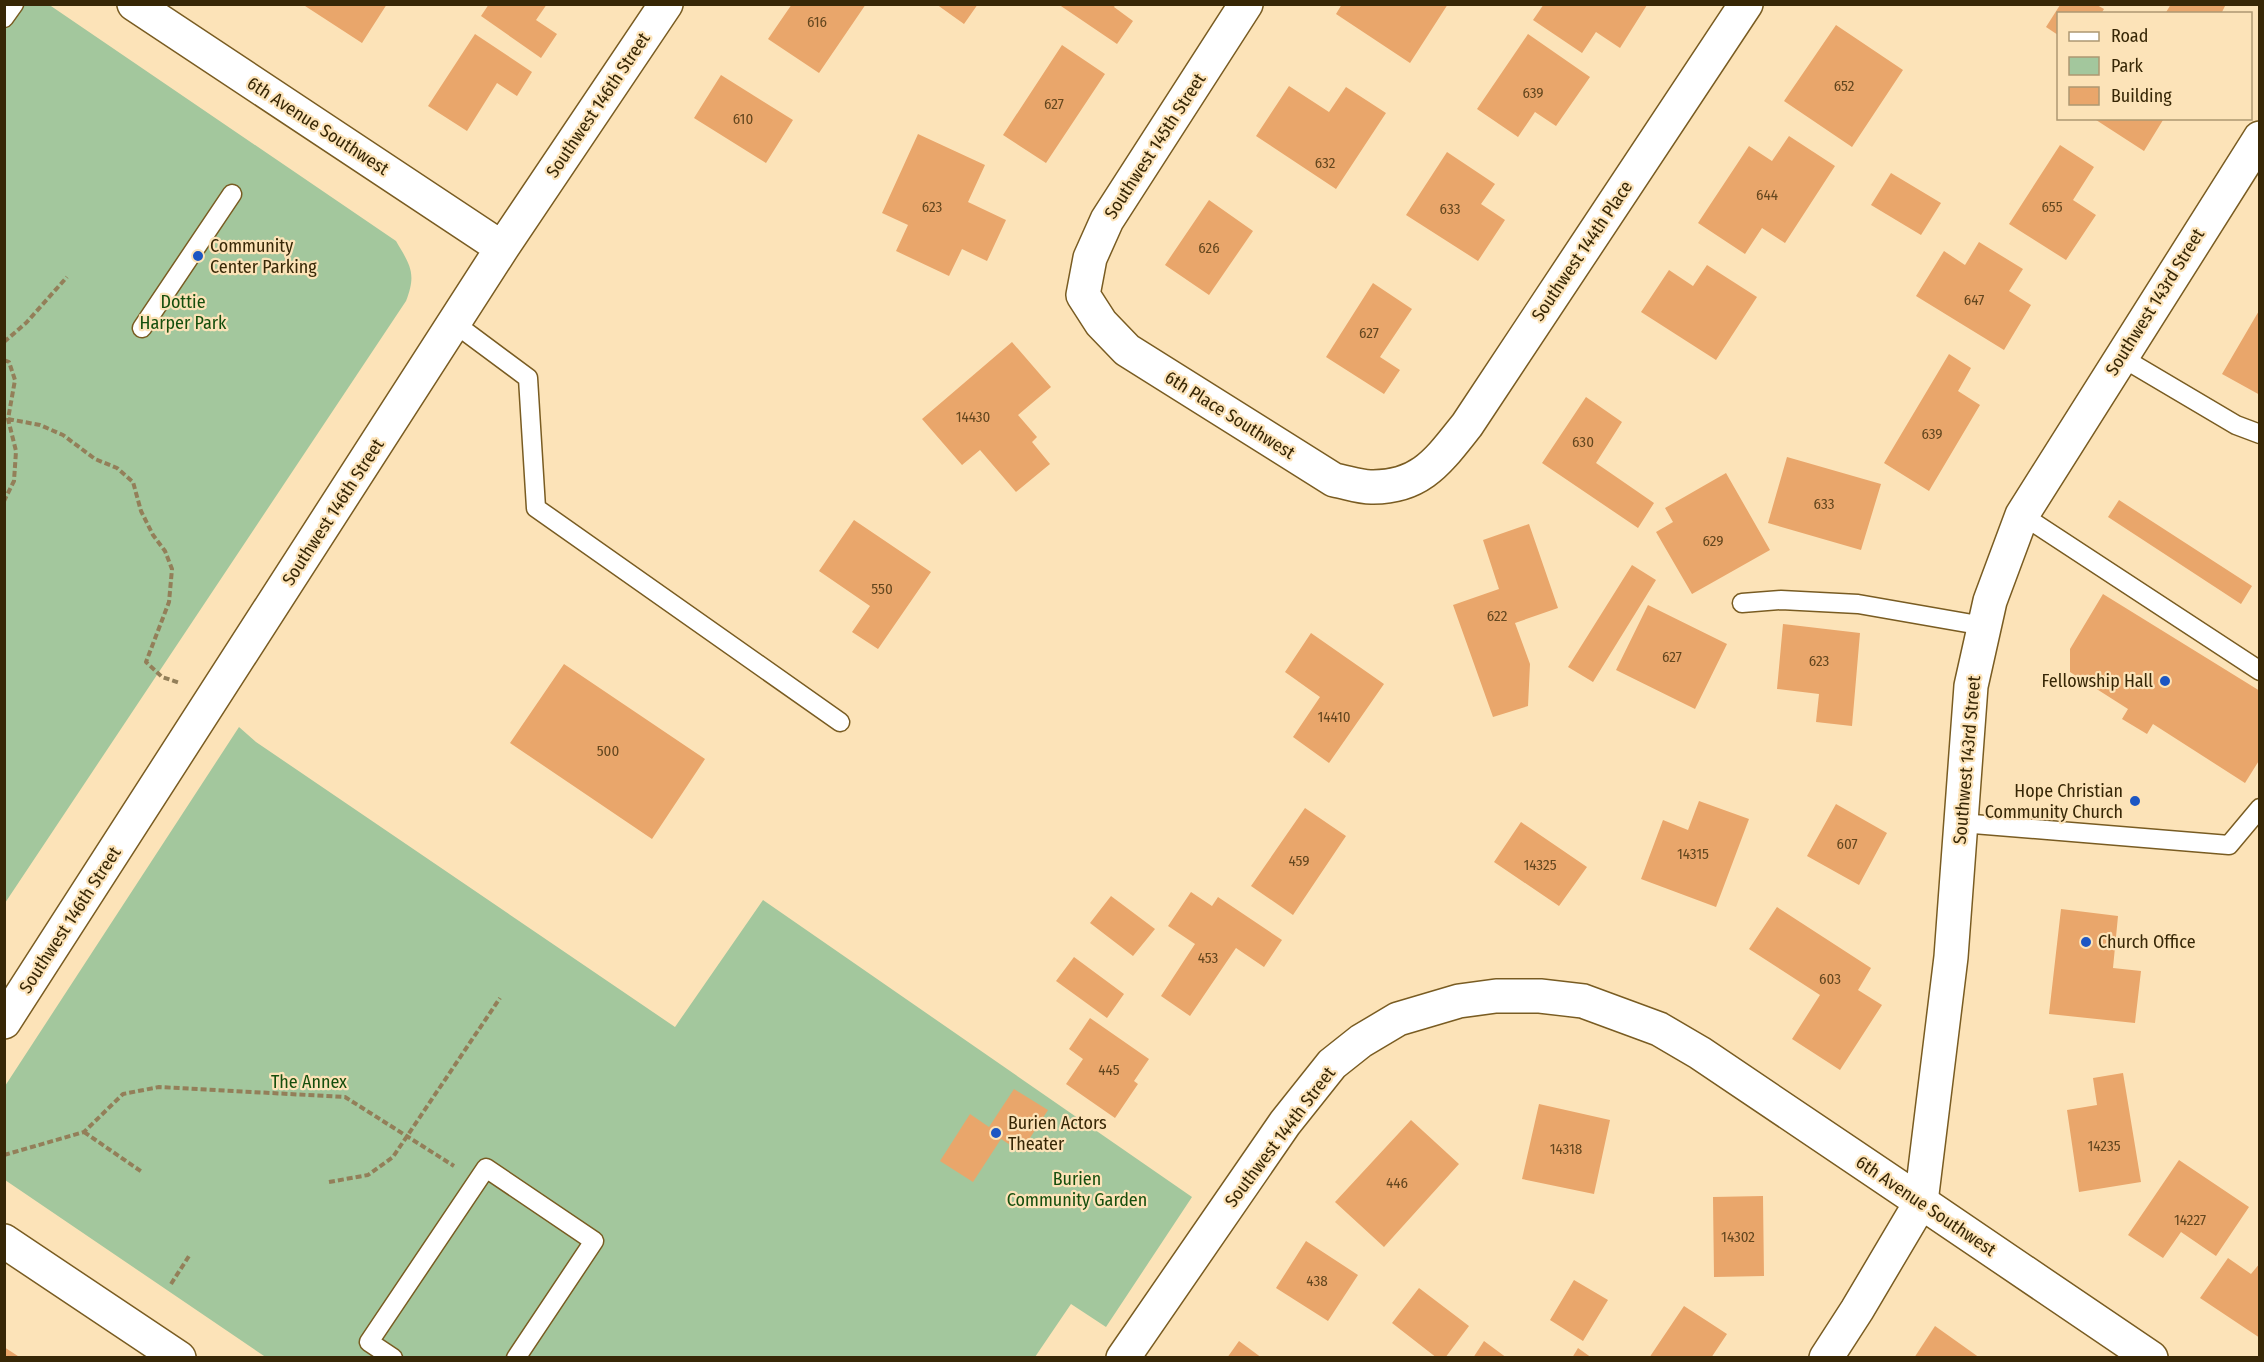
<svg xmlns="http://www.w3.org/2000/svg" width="2264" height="1362" viewBox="0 0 2264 1362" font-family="'Fira Sans Condensed',sans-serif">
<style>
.green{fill:#a3c79d}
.building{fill:#e9a66b}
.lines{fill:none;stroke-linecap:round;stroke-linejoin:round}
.lane-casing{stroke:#795c22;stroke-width:21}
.street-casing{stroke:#795c22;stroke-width:36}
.secondary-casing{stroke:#795c22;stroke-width:36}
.path{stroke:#937f59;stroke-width:4;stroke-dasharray:6 3;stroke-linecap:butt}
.lane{stroke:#fff;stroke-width:18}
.street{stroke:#fff;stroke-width:33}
.secondary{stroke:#fff;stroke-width:33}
.poi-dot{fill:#1c56c3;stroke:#fce3b8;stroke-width:2}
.labels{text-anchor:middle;stroke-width:4.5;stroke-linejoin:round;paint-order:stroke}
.number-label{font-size:15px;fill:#64471f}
.street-label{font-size:18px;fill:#372706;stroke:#fce3b8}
.poi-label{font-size:18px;fill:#372706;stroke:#fce3b8;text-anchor:start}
.park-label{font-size:18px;fill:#154e0d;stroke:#fce3b8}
</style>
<rect width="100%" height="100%" fill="#fce3b8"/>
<path class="green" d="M48,4L396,241C410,265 417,273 406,301L5,903L4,5Z
M239,727L256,742L675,1027L763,900L1192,1197L1106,1327L1071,1304L1035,1357L267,1358L5,1180V1086Z"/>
<path class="building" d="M302,4H387L362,43Z
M489,4H547L536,20L557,34L541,58L481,16Z
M792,4H866L819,73L768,39Z
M936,4H978L964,24Z
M1058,4H1116L1114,7L1133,21L1117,44Z
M1342,4H1448L1410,63L1336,14Z
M1544,4H1646L1647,5L1620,48L1596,32L1582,53L1533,20Z
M2171,4H2226L2221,14H2165Z
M2060,5H2097L2104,9L2101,14H2058V35L2046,27Z
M1836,25L1903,70L1852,147L1784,101Z
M475,34L532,72L517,96L497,83L467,131L428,106Z
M1528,34L1590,77L1556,126L1535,112L1518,137L1477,109Z
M1062,45L1105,74L1046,163L1003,135Z
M721,75L793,120L766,163L694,118Z
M1289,86L1329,112L1346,87L1386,113L1336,189L1256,136Z
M2093,118H2161L2163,120L2144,151Z
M918,134L985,165L968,202L1006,220L987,261L962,249L949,276L896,251L908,225L882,213Z
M1789,136L1835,166L1785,243L1762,228L1745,254L1698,223L1749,146L1772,161Z
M2060,145L2094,167L2073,200L2096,215L2066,260L2009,224Z
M1447,152L1495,184L1481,204L1505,220L1478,261L1406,215Z
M1891,173L1941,203L1921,235L1871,205Z
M1209,200L1253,231L1209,295L1165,265Z
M1979,242L2023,269L2009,291L2031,305L2004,350L1916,296L1944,251L1965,265Z
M1707,265L1757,297L1716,360L1641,312L1669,270L1693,286Z
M1373,283L1412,309L1380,357L1400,370L1384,394L1326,357Z
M2260,309V395L2222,374Z
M1012,342L1051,387L1018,415L1037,437L1032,442L1050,464L1016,492L980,450L962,465L922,419Z
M1949,354L1971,368L1958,391L1980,405L1929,491L1884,463Z
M1586,397L1622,422L1596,463L1654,503L1638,528L1542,463Z
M1787,457L1881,484L1861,550L1768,523Z
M1726,473L1770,550L1692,594L1656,532L1673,522L1665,508Z
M2119,500L2252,586L2241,604L2108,517Z
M854,520L931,572L878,649L852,632L870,606L819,571Z
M1529,524L1558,608L1515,623L1530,664L1528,706L1493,717L1453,605L1499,589L1483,540Z
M1632,565L1656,580L1593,682L1568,667Z
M2103,594L2260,691V759L2245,783L2153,724L2147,734L2122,719L2128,709L2070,672V649Z
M1648,605L1727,644L1695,709L1616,670Z
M1783,624L1860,633L1852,726L1816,722L1819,694L1777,689Z
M1311,633L1384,684L1329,763L1293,737L1320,697L1285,672Z
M564,664L705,759L652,839L510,743Z
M1699,801L1749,819L1716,907L1641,879L1663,820L1688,830Z
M1836,804L1887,833L1859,885L1807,856Z
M1305,808L1346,836L1293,915L1251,886Z
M1521,822L1587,867L1559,906L1494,862Z
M1191,892L1212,906L1218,897L1282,940L1264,967L1236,948L1190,1016L1161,996L1195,944L1168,926Z
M1111,896L1155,929L1133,956L1090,923Z
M1777,907L1871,968L1858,990L1882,1005L1840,1070L1792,1039L1820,995L1749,949Z
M2061,909L2118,916L2113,968L2141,971L2135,1023L2049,1014Z
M1074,957L1124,994L1107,1018L1056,981Z
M1090,1018L1149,1059L1134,1081L1138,1084L1115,1118L1066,1084L1083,1059L1069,1049Z
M2123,1073L2141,1182L2079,1192L2067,1110L2097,1105L2093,1078Z
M1014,1089L1048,1110L1021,1152L1001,1139L973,1182L940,1161L970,1114L989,1127Z
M1539,1104L1610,1120L1594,1194L1522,1179Z
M1411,1120L1459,1164L1384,1247L1335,1202Z
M2179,1160L2249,1207L2216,1256L2181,1232L2163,1258L2128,1235Z
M1763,1196L1764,1276L1714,1277L1713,1197Z
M1306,1241L1358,1275L1328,1321L1276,1288Z
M2228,1258L2251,1274L2260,1263V1338L2200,1298Z
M1574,1280L1608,1300L1583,1341L1550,1320Z
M1419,1288L1469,1326L1445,1358H1437L1392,1323Z
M1684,1306L1727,1334L1711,1358H1649Z
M1935,1326L1980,1358H1914Z
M1239,1341L1262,1358H1227Z
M1484,1341L1507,1358H1473Z
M4,1347L21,1358H4Z
M1578,1348L1592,1358H1572Z"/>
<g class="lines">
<defs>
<path id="lane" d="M4,18L14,4
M454,323L528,378L536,508L840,722
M142,328L232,194
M2121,357L2236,425L2260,434
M2022,515L2260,671
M1742,603L1781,600L1858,604L1984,626
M1961,823L2229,845L2260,808
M393,1358L369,1342L486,1168L594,1241L516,1358"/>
<path id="street" d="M1246,4L1107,220L1090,258L1083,295L1101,323L1127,350L1334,480C1346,482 1359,487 1371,487C1421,488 1439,460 1467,425L1746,4
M1921,1202L2151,1358"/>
<path id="secondary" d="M134,4L502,248
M4,1022L502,248L666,4
M4,1241L179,1358
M1123,1358L1285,1123L1332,1064L1361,1041L1398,1019L1459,1001L1496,996H1540L1583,1001L1659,1029L1700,1053L1921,1202
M1826,1358L1857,1310L1921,1202L1951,957L1971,686L1990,601L2022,515L2260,138"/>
</defs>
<use href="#lane" class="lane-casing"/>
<use href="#street" class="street-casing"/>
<use href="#secondary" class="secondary-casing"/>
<path class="path" d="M4,342L26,323L67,277
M4,360L9,362L15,380L8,419L16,451L14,481L4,501
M8,419L40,425L63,435L95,459L117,468L133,482L141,511L153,535L165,551L172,569L169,602L146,662L162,677L180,683
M84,1132L142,1172
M4,1155L84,1132L123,1094L159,1087L345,1097L454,1166
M329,1182L368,1175L393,1157L500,998
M171,1284L189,1256"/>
<use href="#lane" class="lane"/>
<use href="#street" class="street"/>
<use href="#secondary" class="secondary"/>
</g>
<g class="poi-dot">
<circle cx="198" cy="256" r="6"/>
<circle cx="2165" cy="681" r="6"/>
<circle cx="2135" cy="801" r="6"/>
<circle cx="2086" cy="942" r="6"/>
<circle cx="996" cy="1133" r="6"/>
</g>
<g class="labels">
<g class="number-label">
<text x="817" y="27">616</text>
<text x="1844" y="91">652</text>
<text x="1533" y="98">639</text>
<text x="1054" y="109">627</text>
<text x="743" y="124">610</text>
<text x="1325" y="168">632</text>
<text x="1767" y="200">644</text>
<text x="932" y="212">623</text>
<text x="2052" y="212">655</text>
<text x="1450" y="214">633</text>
<text x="1209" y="253">626</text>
<text x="1974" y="305">647</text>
<text x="1369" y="338">627</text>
<text x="973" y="422">14430</text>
<text x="1932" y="439">639</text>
<text x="1583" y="447">630</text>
<text x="1824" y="509">633</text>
<text x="1713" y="546">629</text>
<text x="882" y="594">550</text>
<text x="1497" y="621">622</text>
<text x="1672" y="662">627</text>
<text x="1819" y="666">623</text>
<text x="1334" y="722">14410</text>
<text x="608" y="756">500</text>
<text x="1847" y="849">607</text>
<text x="1693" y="859">14315</text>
<text x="1299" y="866">459</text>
<text x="1540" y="870">14325</text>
<text x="1208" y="963">453</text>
<text x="1830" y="984">603</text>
<text x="1109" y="1075">445</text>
<text x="2104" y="1151">14235</text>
<text x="1566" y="1154">14318</text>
<text x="1397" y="1188">446</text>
<text x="2190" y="1225">14227</text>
<text x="1738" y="1242">14302</text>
<text x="1317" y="1286">438</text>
</g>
<g class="street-label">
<text transform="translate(598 105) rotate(-56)" y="6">Southwest 146th Street</text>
<text transform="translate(318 126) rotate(33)" y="6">6th Avenue Southwest</text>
<text transform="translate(1155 146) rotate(-57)" y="6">Southwest 145th Street</text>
<text transform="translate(1582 251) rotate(-56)" y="6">Southwest 144th Place</text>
<text transform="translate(2155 302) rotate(-58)" y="6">Southwest 143rd Street</text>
<text transform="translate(1230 415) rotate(32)" y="6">6th Place Southwest</text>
<text transform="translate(333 512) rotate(-57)" y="6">Southwest 146th Street</text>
<text transform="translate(1967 760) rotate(-85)" y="6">Southwest 143rd Street</text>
<text transform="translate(70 920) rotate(-57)" y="6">Southwest 146th Street</text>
<text transform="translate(1280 1137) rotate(-53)" y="6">Southwest 144th Street</text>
<text transform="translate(1926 1206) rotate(34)" y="6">6th Avenue Southwest</text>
</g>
<g class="poi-label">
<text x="210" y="252">Community<tspan x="210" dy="21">Center Parking</tspan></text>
<text x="2153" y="687" text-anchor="end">Fellowship Hall</text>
<text x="2123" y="797" text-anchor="end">Hope Christian<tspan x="2123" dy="21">Community Church</tspan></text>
<text x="2098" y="948">Church Office</text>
<text x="1008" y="1129">Burien Actors<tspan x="1008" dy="21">Theater</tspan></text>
</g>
<g class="park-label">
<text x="183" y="308">Dottie<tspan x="183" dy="21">Harper Park</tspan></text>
<text x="309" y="1088">The Annex</text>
<text x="1077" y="1185">Burien<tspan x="1077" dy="21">Community Garden</tspan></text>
</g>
</g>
<rect width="2264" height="1362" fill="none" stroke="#372706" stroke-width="12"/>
<rect x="2057" y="12" width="195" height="108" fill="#fce3b8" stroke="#ad9871" stroke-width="1.5"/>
<rect x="2069" y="32" width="30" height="9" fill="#ffffff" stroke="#ad9871" stroke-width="1.5"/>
<text x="2111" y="42" font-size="18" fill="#372706">Road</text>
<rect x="2069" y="57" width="30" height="18" fill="#a3c79d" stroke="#ad9871" stroke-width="1.5"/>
<text x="2111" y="72" font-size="18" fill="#372706">Park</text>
<rect x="2069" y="87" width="30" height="18" fill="#e9a66b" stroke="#ad9871" stroke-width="1.5"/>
<text x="2111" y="102" font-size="18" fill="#372706">Building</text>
</svg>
